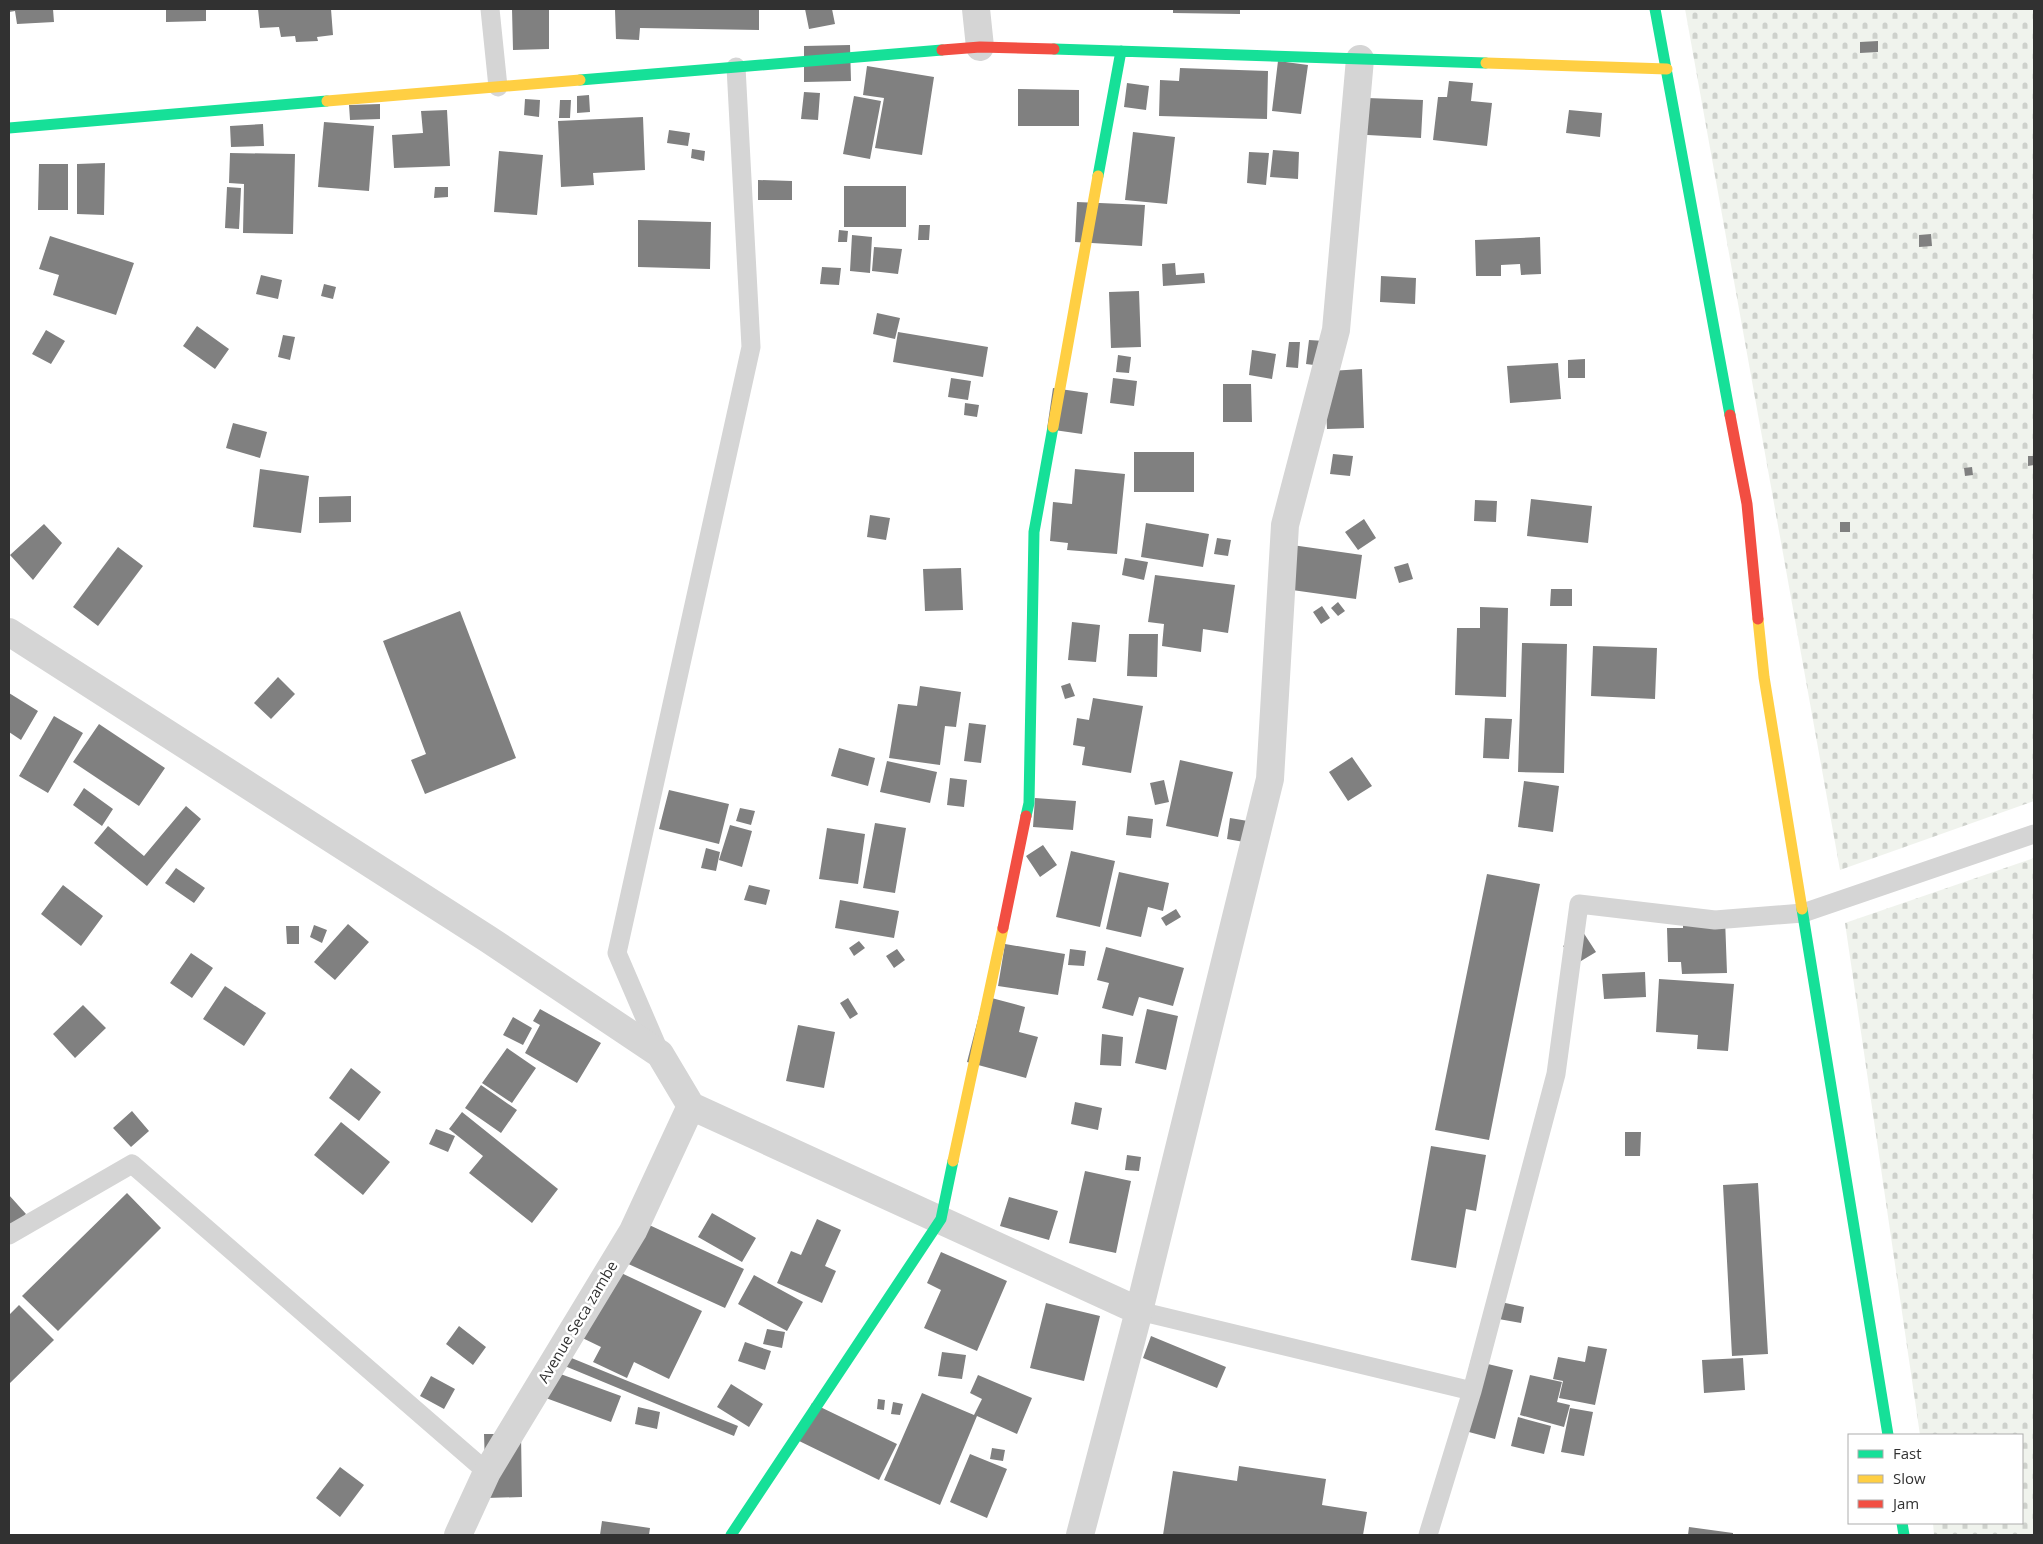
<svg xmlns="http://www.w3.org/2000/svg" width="2043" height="1544" viewBox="0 0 2043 1544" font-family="'Open Sans',sans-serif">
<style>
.cemetery{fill:url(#cemetery-stones)}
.building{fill:#808080}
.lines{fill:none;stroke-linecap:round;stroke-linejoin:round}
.lane{stroke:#d5d5d5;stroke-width:19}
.street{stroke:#d5d5d5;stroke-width:28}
.fast{stroke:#16e098;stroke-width:11}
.slow{stroke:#ffcf43;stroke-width:11}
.jam{stroke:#f24e42;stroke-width:11}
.labels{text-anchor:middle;stroke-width:5;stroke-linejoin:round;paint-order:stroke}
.street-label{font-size:15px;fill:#313131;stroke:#fff}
</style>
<defs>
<pattern id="cemetery-stones" width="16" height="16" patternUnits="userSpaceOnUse" patternTransform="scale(1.25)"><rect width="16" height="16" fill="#f0f3ed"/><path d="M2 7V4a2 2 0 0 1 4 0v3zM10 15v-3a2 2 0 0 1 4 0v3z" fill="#ced1cc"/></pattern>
</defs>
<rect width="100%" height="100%" fill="#fff"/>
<path class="cemetery" d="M1685,9H2034V801L1840,870Z
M2034,858V1535H1934L1933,1523H2022V1435H1920L1845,923Z"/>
<path class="building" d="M9,9H53L54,22L17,24L15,11L9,12Z
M166,9H206V21L166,22Z
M258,9H331L333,35L317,37L318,41L296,42L295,36L281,37L279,27L260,28Z
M512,9H549V49L513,50Z
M759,9V30L640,28L639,40L616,39L615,10Z
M805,9H832L835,24L809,29Z
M1173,9H1240V14L1173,13Z
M1878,41V52L1860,53V42Z
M850,45L851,81L804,82V46Z
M1278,61L1308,65L1301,114L1272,111Z
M867,66L934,77L922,155L875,148L884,98L863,95Z
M1180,68L1268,71L1267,119L1159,116L1160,80L1179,81Z
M1449,81L1473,83L1471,101L1492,103L1487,146L1433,140L1438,97H1447Z
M1127,83L1149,86L1146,110L1124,107Z
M1018,89L1079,90V126H1018Z
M804,92L820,93L818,120L801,119Z
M589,95L590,112L577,113V96Z
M854,96L881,101L870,159L843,154Z
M1367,98L1423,100L1421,138L1350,134Z
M525,99L540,100L539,117L524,115Z
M560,100H571L570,118H559Z
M380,104V119L350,120L349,105Z
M447,110L450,166L394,168L392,135L423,133L421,111Z
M1569,110L1602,113L1600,137L1566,133Z
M643,117L645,170L593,173L594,185L561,187L558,121Z
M324,122L374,126L369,191L318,187Z
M263,124L264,146L231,147L230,126Z
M669,130L690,133L688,146L667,143Z
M1133,132L1175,137L1167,204L1125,200Z
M692,149L705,151L704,161L691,158Z
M1273,150L1299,152L1298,179L1270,177Z
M499,151L543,155L537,215L494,212Z
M1249,152L1269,153L1266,185L1247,183Z
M230,153L295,154L293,234L243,233L244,184L229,183Z
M105,163L104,215L77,214V164Z
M39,164H68V210H38Z
M758,180L792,181V200H758Z
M844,186H906V227H844Z
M227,187L241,188L239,229L225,228Z
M435,187H448V197L434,198Z
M1077,202L1145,205L1142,246L1075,242Z
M638,220L711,222L710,269L638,267Z
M919,225H930L929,240H918Z
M839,230L848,231L847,242H838Z
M1931,234L1932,246L1919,247V235Z
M852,235L872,237L870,273L850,271Z
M50,236L134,263L116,315L53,295L59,275L39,269Z
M1540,237L1541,274L1521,275L1520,264L1501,265V276H1476L1475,240Z
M874,247L902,249L898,274L872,271Z
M1175,263L1176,275L1204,273L1205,283L1163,286L1162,264Z
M822,267L841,268L839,285L820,284Z
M261,275L282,280L278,299L256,294Z
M1381,276L1416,278L1415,304L1380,302Z
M324,284L336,287L333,299L321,296Z
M1139,291L1141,347L1111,348L1109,292Z
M877,313L900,318L895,339L873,334Z
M197,326L229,349L215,369L183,346Z
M46,330L65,341L51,364L32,354Z
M898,332L988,347L983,377L893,362Z
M283,335L295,337L290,360L278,357Z
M1309,340L1325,341L1322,366L1306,364Z
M1289,342H1300L1298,368L1286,367Z
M1252,350L1276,354L1272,379L1249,375Z
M1118,355L1131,357L1129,373L1116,372Z
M1585,359V378H1568V360Z
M1558,363L1561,399L1510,403L1507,366Z
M1362,369L1364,428L1327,429L1325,388L1314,372Z
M951,378L971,381L968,400L948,397Z
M1113,378L1137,381L1134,406L1110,403Z
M1223,384H1251L1252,422H1223Z
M1053,388L1088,393L1082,434L1047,429Z
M965,403L979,405L977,417L964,415Z
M233,423L267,432L260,458L226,448Z
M1134,452H1194V492H1134Z
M1333,454L1353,456L1350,476L1330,474Z
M2028,456H2034V465L2028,466Z
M1972,467L1973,475L1965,476L1964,468Z
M260,469L309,476L301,533L253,527Z
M1075,469L1125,474L1117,554L1067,550L1068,543L1050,541L1053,502L1072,504Z
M351,496V522L319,523V497Z
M1531,499L1592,506L1588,543L1527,536Z
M1475,500L1497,501L1496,522L1474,521Z
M870,515L890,518L886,540L867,537Z
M1364,519L1376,538L1358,550L1345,532Z
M1840,522H1850V532H1840Z
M1146,523L1209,534L1203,567L1141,557Z
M44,524L62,543L33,580L10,555Z
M1217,538L1231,540L1228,556L1214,554Z
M1292,545L1362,555L1356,599L1285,589Z
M118,547L143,566L98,626L73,607Z
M1125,558L1148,562L1144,580L1122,575Z
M1408,563L1413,579L1399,583L1394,567Z
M961,568L963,610L925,611L923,569Z
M1155,575L1235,585L1228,633L1203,629L1201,652L1162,646L1164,624L1148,622Z
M1551,589H1572V606H1550Z
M1338,602L1345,611L1338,616L1331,608Z
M1322,606L1330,618L1321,624L1313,612Z
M1480,607L1508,608L1506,697L1455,695L1457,628H1480Z
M460,611L516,758L425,794L411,760L426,754L383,641Z
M1072,622L1100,625L1096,662L1068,660Z
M1129,634H1158L1157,677L1127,676Z
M1522,643L1567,644L1564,773L1518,772Z
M1593,646L1657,648L1655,699L1591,696Z
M278,677L295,694L271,719L254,703Z
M1070,683L1075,696L1065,699L1061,686Z
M920,686L961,692L956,727L945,726L940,765L889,758L898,704L917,706Z
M9,693L38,711L21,740L9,732Z
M1093,698L1143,706L1131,773L1082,765L1085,747L1073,745L1077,718L1089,720Z
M54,716L83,733L48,793L19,776Z
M1485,718L1512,719L1509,759L1483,758Z
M969,723L986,725L981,763L964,761Z
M99,724L165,768L139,806L73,762Z
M839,748L875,758L868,786L831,776Z
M1352,757L1372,786L1348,801L1329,772Z
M1180,760L1233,772L1218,837L1166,826Z
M887,761L937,772L930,803L880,792Z
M950,778L967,780L964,807L947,805Z
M1164,780L1169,802L1155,805L1150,783Z
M1524,781L1559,786L1553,832L1518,827Z
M84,788L113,809L102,826L73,805Z
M669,790L729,804L719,844L659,829Z
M1035,798L1076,801L1073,830L1033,827Z
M186,806L201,819L147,886L94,843L108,826L144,856Z
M740,808L755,811L751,825L736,821Z
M1128,816L1153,819L1151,838L1126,835Z
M1230,818L1248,821L1244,842L1227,839Z
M875,823L906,828L895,893L863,888Z
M730,825L752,831L742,867L719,860Z
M827,828L865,834L858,884L819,879Z
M1043,845L1057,865L1040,877L1026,856Z
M706,848L720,852L716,871L701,868Z
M1071,851L1115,861L1100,927L1056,917Z
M176,868L205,888L194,903L165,883Z
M1119,872L1169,883L1163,911L1148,907L1141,937L1106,929Z
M1487,874L1540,884L1489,1140L1435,1130Z
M63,885L103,916L81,946L41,914Z
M749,885L770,890L766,905L744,900Z
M840,900L899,911L894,938L835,928Z
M1176,909L1181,917L1166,926L1161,918Z
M1725,918L1727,973L1682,974L1681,962H1668L1667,928H1683V919Z
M348,924L369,942L335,980L314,962Z
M314,925L327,930L322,943L310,937Z
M286,926H299V944H287Z
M1583,932L1596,952L1576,964L1563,946Z
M859,941L865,948L854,956L849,948Z
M1005,944L1065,954L1058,995L998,986Z
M1106,947L1184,968L1173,1006L1139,997L1133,1016L1102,1008L1109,983L1097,980Z
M897,949L905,960L894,968L886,956Z
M1070,949L1086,951L1084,966L1068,965Z
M191,953L213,968L192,998L170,983Z
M1645,972L1646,997L1604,999L1602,974Z
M1659,979L1734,984L1728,1051L1697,1049L1698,1035L1656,1032Z
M225,986L266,1013L244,1046L203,1019Z
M984,996L1025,1007L1019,1032L1038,1037L1026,1078L967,1062Z
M848,998L858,1014L850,1019L840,1003Z
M83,1005L106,1028L75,1058L53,1034Z
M540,1009L601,1043L577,1083L525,1053L540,1025L533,1021Z
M1147,1009L1178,1016L1166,1070L1135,1063Z
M513,1017L532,1028L523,1045L503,1035Z
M798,1025L835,1032L824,1088L786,1081Z
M1102,1034L1123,1037L1121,1066L1100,1065Z
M507,1048L536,1068L512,1103L482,1083Z
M351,1068L381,1092L359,1121L329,1098Z
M481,1085L517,1110L501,1133L465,1108Z
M1075,1102L1102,1108L1098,1130L1071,1124Z
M132,1111L149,1131L131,1147L113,1128Z
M462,1112L558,1189L532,1223L469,1173L483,1156L449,1129Z
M341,1122L390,1162L363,1195L314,1155Z
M436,1129L455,1136L448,1152L429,1144Z
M1625,1132H1641L1640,1156H1625Z
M1431,1146L1486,1155L1476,1211L1466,1209L1456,1268L1411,1260Z
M1127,1155L1141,1157L1139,1171L1125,1170Z
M1085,1171L1131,1181L1116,1253L1069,1243Z
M1758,1183L1768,1354L1732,1356L1723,1185Z
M127,1193L161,1228L58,1331L22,1296Z
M9,1195L26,1214L9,1232Z
M1009,1197L1058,1211L1049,1240L1000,1226Z
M712,1213L756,1238L742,1262L698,1237Z
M632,1217L744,1269L725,1308L613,1257Z
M817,1219L841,1230L825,1266L836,1271L822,1303L777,1283L791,1251L801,1255Z
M941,1252L1007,1281L977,1351L924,1328L941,1290L927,1283Z
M600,1263L702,1311L669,1379L634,1362L627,1378L593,1362L601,1347L568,1331Z
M754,1275L803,1302L787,1331L738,1304Z
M1496,1301L1524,1307L1521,1323L1493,1318Z
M1046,1303L1100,1316L1084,1381L1030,1368Z
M19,1305L54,1340L9,1384V1315Z
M459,1326L486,1347L473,1365L446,1344Z
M767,1329L785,1332L782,1348L763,1344Z
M1151,1336L1226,1367L1217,1388L1143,1358Z
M745,1342L771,1351L765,1370L738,1361Z
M1588,1346L1607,1349L1595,1405L1559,1398L1563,1381L1553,1379L1558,1357L1585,1362Z
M547,1348L738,1426L734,1436L543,1357Z
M942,1352L966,1355L962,1379L938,1376Z
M1743,1358L1745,1390L1704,1393L1702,1360Z
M1471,1360L1513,1370L1495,1439L1454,1428Z
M544,1368L621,1396L611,1422L535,1394Z
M978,1375L1032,1398L1017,1434L977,1416L940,1505L884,1480L922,1393L974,1415L982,1399L970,1393Z
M1530,1375L1562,1382L1557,1402L1570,1405L1564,1427L1520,1415Z
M431,1376L455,1389L444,1409L420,1396Z
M731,1384L763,1404L749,1427L717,1407Z
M878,1399L885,1400L884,1410L877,1409Z
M893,1402L903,1404L900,1415L891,1414Z
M812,1403L897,1444L879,1480L795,1439Z
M638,1407L660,1412L657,1429L635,1424Z
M1570,1408L1593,1412L1584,1456L1561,1452Z
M1518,1417L1551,1426L1544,1454L1511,1446Z
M484,1434H521L522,1497L486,1498Z
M992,1448L1005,1450L1003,1461L990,1459Z
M970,1454L1007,1469L987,1518L950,1502Z
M1239,1466L1326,1479L1322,1505L1367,1512L1363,1535H1163L1173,1471L1237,1481Z
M340,1467L364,1485L340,1517L316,1498Z
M602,1521L650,1528L649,1535H600Z
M1689,1527L1733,1533V1535H1688Z"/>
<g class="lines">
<path class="lane" d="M490,9L498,87
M660,1053L617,953L751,347L736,67
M9,1235L132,1164L487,1472
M1139,1311L1472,1391
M1428,1535L1472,1391L1556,1074L1579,904L1715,920L1803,913L2034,834"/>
<path class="street" d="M976,9L980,47
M9,632L488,939L660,1054L691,1106L1139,1311
M458,1535L487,1472L633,1231L691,1106
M1080,1535L1139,1311L1270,779L1285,525L1336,330L1360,59"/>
<path class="fast" d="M1655,9L1730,415
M1054,49L1486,63
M580,80L942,50
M9,128L327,101
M1098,176L1121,51
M1026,816L1029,803L1034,532L1053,427
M1802,909L1888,1435
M1902,1523L1904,1535
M731,1535L941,1219L953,1161"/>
<path class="slow" d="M1486,63L1667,69
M327,101L580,80
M1053,427L1098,176
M1758,619L1764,677L1802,909
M953,1161L1003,928"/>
<path class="jam" d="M942,50L980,47L1054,49
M1730,415L1747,504L1758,619
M1003,928L1026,816"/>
</g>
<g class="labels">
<g class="street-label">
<text transform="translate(578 1322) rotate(-59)" y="5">Avenue Seca zambe</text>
</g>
</g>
<rect width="2043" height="1544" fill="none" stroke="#313131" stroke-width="20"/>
<rect x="1848" y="1434" width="175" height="90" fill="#ffffff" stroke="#adadad"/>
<rect x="1858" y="1450" width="25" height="8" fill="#16e098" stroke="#adadad"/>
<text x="1893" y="1459" font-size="15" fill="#313131">Fast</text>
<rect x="1858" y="1475" width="25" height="8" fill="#ffcf43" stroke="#adadad"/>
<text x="1893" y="1484" font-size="15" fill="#313131">Slow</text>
<rect x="1858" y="1500" width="25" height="8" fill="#f24e42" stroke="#adadad"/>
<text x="1893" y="1509" font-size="15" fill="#313131">Jam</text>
</svg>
